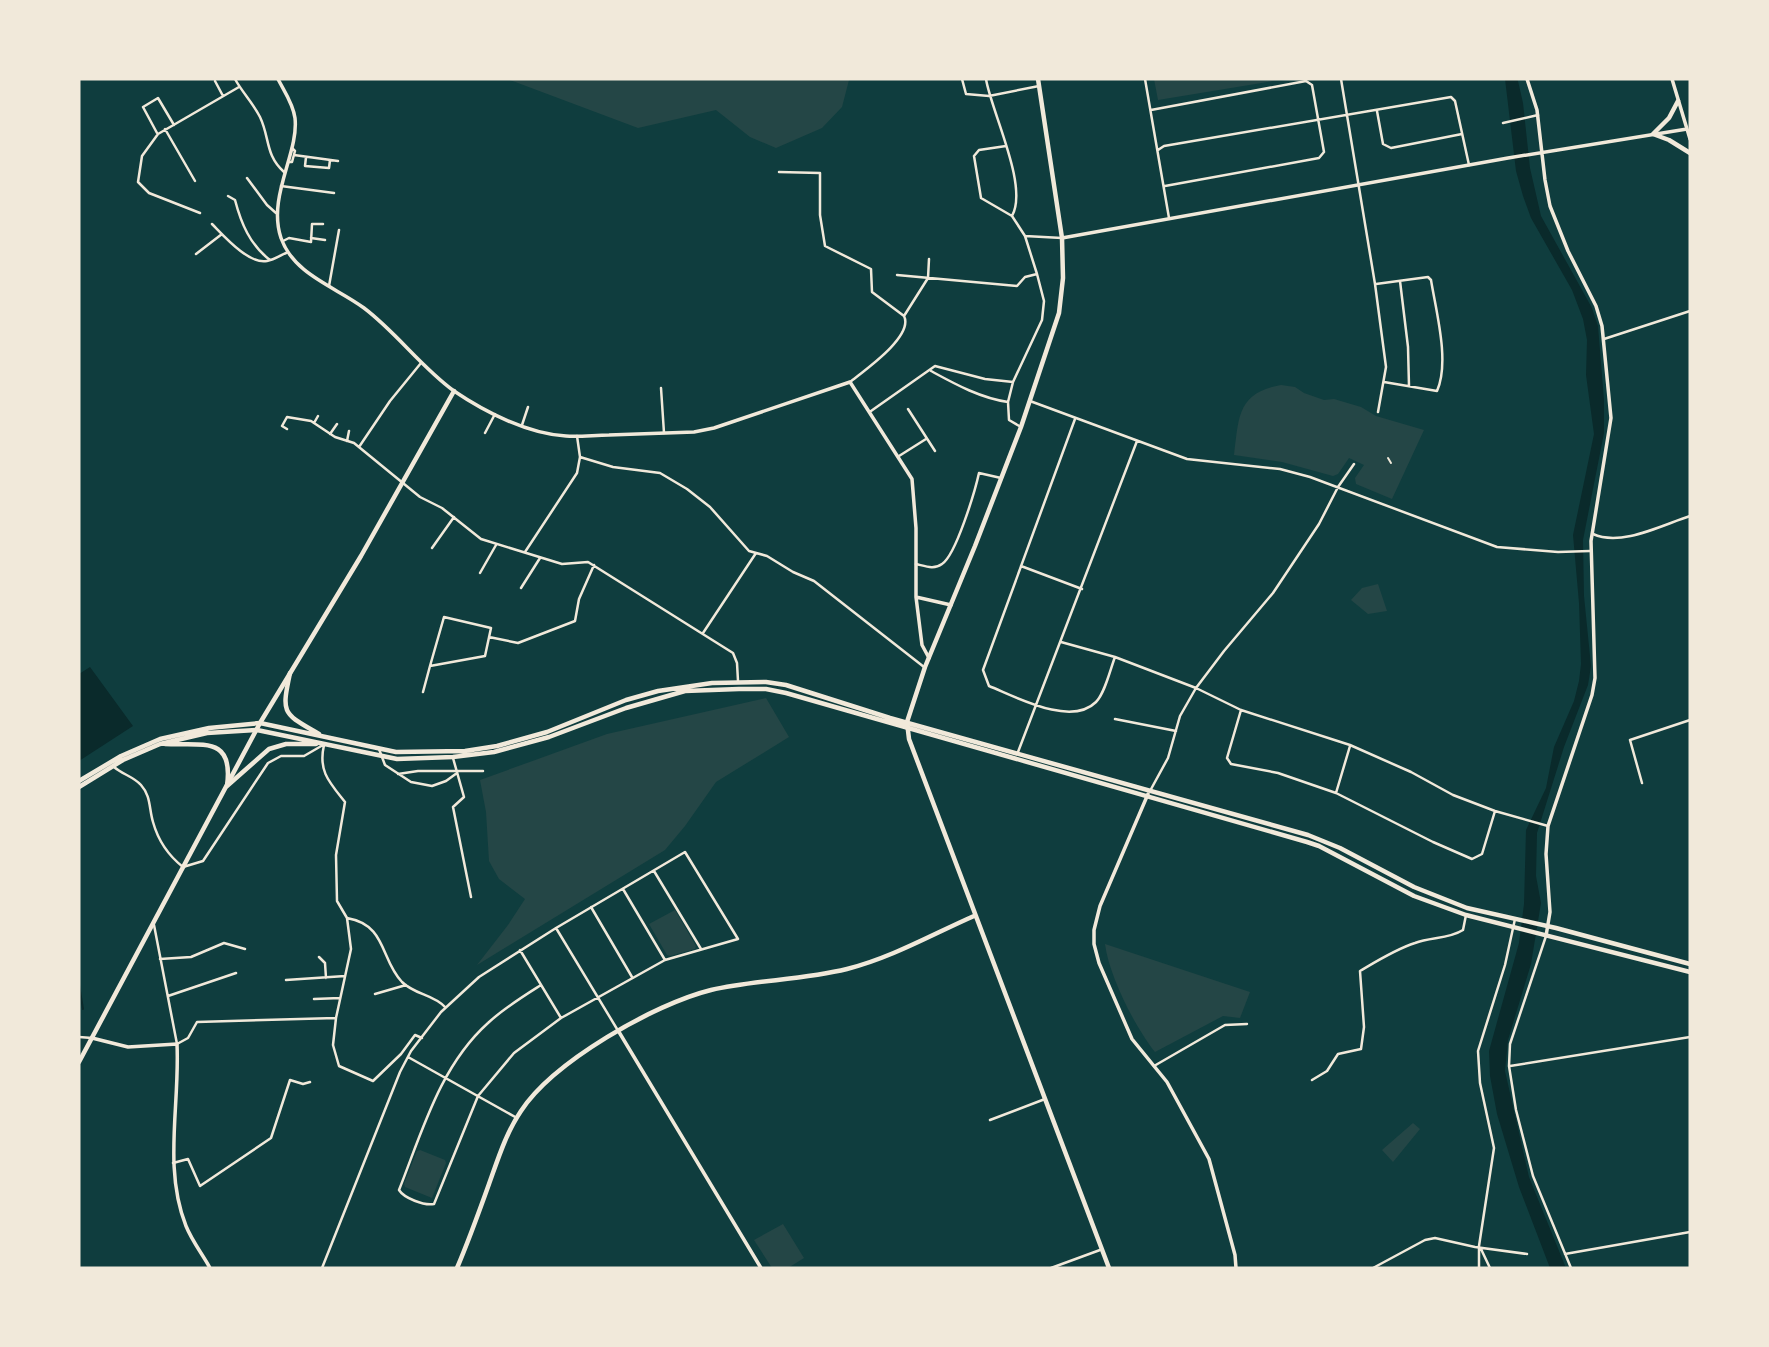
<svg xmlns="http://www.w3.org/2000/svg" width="1769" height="1347" viewBox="0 0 1769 1347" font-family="'DejaVu Sans',sans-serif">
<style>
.green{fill:#244646}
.water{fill:#0a2a2b}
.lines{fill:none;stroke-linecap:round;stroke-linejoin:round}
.stream{stroke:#0a2a2b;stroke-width:2}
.pedestrian{stroke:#f1e9da;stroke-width:2}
.minor{stroke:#f1e9da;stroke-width:2.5}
.tertiary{stroke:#f1e9da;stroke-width:3.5}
.secondary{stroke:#f1e9da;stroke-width:4.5}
.primary{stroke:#f1e9da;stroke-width:4.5}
</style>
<rect width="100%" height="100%" fill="#0f3d3e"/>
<path class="green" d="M507,79H848L849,80L842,107L822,128L776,148L750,137L716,110L638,128Z
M1154,79H1285L1158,100Z
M1281,385L1295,387L1304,393L1324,400L1334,399L1361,407L1376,416L1424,430L1392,499L1356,484L1355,478L1364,465L1349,458L1338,474L1333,476L1282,462L1234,455C1239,417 1237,393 1281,385Z
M1378,584L1387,611L1368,614L1351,600L1362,588Z
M766,698L789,737L716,782L685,826L665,850L477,965L508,925L525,899L499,879L489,861L486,812L480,780L607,734Z
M675,910L696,946L695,949L670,956L667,955L649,924Z
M1105,944L1250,992L1240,1018L1223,1016L1155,1052C1135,1027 1109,976 1105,944Z
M1413,1123L1420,1129L1393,1162L1382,1150Z
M420,1150L445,1160L446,1163L432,1198L405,1187L404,1184L417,1151Z
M783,1224L804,1258L788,1268H772L754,1240Z"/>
<path class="water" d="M1505,79H1517L1518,81L1523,103L1530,168L1541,216L1592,308L1598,326L1604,400V433L1583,540L1584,596L1591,666L1588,685L1564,747L1537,833L1536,876L1541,903L1531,964L1508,1040L1505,1071L1529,1177L1566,1268H1550L1519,1187L1497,1114L1490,1076L1489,1051L1519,943L1524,904L1526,830L1546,788L1554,747L1574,701L1579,681L1581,664L1579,603L1573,535L1594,434L1586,375L1587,340L1583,319L1572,290L1531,218L1523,196L1516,171Z
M90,667L133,726L79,761V674Z"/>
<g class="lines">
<path class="stream" d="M79,985L83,1009"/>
<path class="pedestrian" d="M1388,458L1391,463"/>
<path class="minor" d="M235,79C242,92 253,103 260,117C270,138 265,155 284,172
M962,79L966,94L989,96L1039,86
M986,79C991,111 1029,186 1012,216
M1145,79L1169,218
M1341,79L1375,284L1386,367L1378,412
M215,81L223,96
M1151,110L1306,81L1312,85L1324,152L1319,158L1165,186
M1377,111L1383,144L1391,148L1462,134
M1503,123L1538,115
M165,129L195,181
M157,133L143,107L158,98L174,125
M1006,146L979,150L974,156L981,198L1012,216L1025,236L1062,238
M1158,150L1164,146L1451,97L1455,101L1469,165
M294,155L338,161
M306,157L305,166L329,168L330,160
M289,162H292L295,151L292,148
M779,172L820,173V215L825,246L871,269L872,292L904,316C914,336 865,370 850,382
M247,178L267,205L276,213
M281,186L334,193
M228,196L235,200C241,223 250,245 270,260
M200,213L149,193L138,182L142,156L158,134L239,87
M212,224C223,235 249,265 267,261C274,260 281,255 288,252
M311,238L325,240
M283,241L289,238L311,242L312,224H323
M196,254L222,234
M897,275L1017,286L1025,277L1037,274L1025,236
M1400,281L1408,347L1409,386
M1376,284L1428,277L1431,280C1436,311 1450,362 1437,391L1384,382
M329,286L339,230
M904,316L928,278L929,259
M1604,339L1690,311
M931,371C955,384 980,398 1008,402
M661,388L664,433
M1030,401L1187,459L1280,469L1310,477L1497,547L1558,552L1590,551
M908,409L935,451
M871,411L935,366L985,379L1013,382
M1075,419L983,670L989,686C1016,697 1071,727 1096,702C1105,693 1110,670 1115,657
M314,423L318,416
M522,425L528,407
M1021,427L1009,420L1008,402L1013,382L1042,320L1044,301L1037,274
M287,429L282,426L287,417L311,421L335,437L354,443L420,497L442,508L481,539L562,564L588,562L733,653L737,663L738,681
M485,433L495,414
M330,434L337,424
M347,441L349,431
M359,447L390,401L421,363
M899,456L926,439
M580,457L613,467L660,473L687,489L710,507L749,551L767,556L793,572L814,581L924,667
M1593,534C1621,547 1662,525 1690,516
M432,548L454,517
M525,552L577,473L580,457L577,436
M916,564C925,566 934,570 942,564C956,555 975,491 979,473L1001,478
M1021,566L1082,589
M480,573L496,545
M521,588L540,558
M444,617L491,628L485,656L430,666Z
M703,633L756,553
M489,637L518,643L575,621L579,599L594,565
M1061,642L1115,657L1196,688L1241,710L1350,745L1411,772L1453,795L1495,811L1548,826
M423,692L430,666
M1241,710L1227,758L1231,764L1278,773L1336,793L1433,842L1472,859L1482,854L1495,811
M1115,719L1176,731
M324,745C318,771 329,782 345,802L336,855L337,901L347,918L351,949L336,1018L333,1045L339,1066L373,1081L401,1054L415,1035L422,1038
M379,749L385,765L411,782L432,786L446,781L457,773
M1018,752L1137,441
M453,758L464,797L453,807L471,897
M114,767C122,774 134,777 141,785C151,796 149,809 153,822C158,840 169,856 183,867L203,861L268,763L281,756H304L323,745
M398,774L418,771H483
M1642,783L1630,740L1690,720
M1150,791L1168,758L1180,716L1196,688L1224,651L1273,593L1319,524L1338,487L1354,464
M1336,793L1350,746
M654,871L701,949
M623,889L665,960
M591,907L632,977
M347,918C387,925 380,959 402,982C415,995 433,994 445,1007
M154,925L177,1044L188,1038L197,1022L336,1018
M556,928L617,1029
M1546,936L1510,1044L1509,1066L1516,1110L1533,1176L1571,1268
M520,950L561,1018
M319,957L325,963L326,978
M160,959L191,957L224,943L245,949
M286,980L345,976
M375,994L406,985
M168,996L236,973
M314,999L340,998
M79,1037L92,1038
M408,1057L517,1118
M1154,1066L1225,1025L1247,1024
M1510,1066L1690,1037
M1312,1080L1327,1071L1338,1054L1361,1049L1364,1027L1360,971C1377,961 1396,949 1415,943C1431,937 1449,939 1463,930L1466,915
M990,1120L1045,1099
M173,1163L188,1159L200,1186L271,1138L290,1080L303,1084L310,1082
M1481,1249L1490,1268
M1565,1254L1690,1232
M322,1268L400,1072L411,1051L441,1012L479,977L556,928L685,852L738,939L665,960L561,1018L514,1053L478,1096L434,1204C424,1206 404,1198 399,1190C422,1132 440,1066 488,1023C504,1008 522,997 541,985
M1051,1268L1100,1250
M1373,1268L1425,1240L1435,1238L1475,1247L1527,1254
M1479,1268V1246L1494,1148L1480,1083L1478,1051L1505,965L1515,919"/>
<path class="tertiary" d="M278,79C284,91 293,103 295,118C299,153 267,197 281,238C294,275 336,287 364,308C397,333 421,367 454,391C485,412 528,434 566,436C580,437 595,435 609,435C637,434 665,433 694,432L714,428L850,382L912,479L916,528V597L951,605
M1527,79L1537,110L1545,180L1550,206L1568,251L1596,306L1602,326L1611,418L1591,541L1595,678L1592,695L1548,826L1546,854L1550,912L1546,936
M1672,79L1690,139
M1062,238L1508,158L1687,129
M916,597L922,645L929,658
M1148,794L1100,906L1094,930V944L1099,963L1132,1039L1167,1082L1209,1159L1235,1255L1236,1268
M619,1032L761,1268
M92,1038L128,1047L177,1044C180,1105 163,1168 186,1226C192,1241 203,1255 210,1268"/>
<path class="secondary" d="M1038,79L1062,238L1063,278L1059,313L1021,427L975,546L925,667L907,722L909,739L1109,1268
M1678,101L1669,118L1653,134L1669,140L1690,153
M79,1062L260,723L361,556L454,391
M457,1268C469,1240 479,1212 489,1184C498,1159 506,1133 521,1111C553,1062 654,1004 711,990C755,980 802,980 847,969C891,958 933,934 974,916"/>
<path class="primary" d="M290,673C281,715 283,713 319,734
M165,744C202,746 234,735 227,786
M79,781L121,756L160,739L209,728L260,723L396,752L465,751L497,746L547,732L626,700L658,691L712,683L766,682L786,685L890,718L1308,835L1340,848L1414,887L1467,908L1556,928L1690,964
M227,786L269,749L286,744H316
M79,787L123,760L160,744L207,733L257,730L397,759L453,757L494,752L549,737L626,708L685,691L739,689H766L786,693L1307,842L1319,846L1414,896L1466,915L1690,972"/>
</g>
<rect width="1769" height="1347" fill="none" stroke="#f1e9da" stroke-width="161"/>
</svg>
